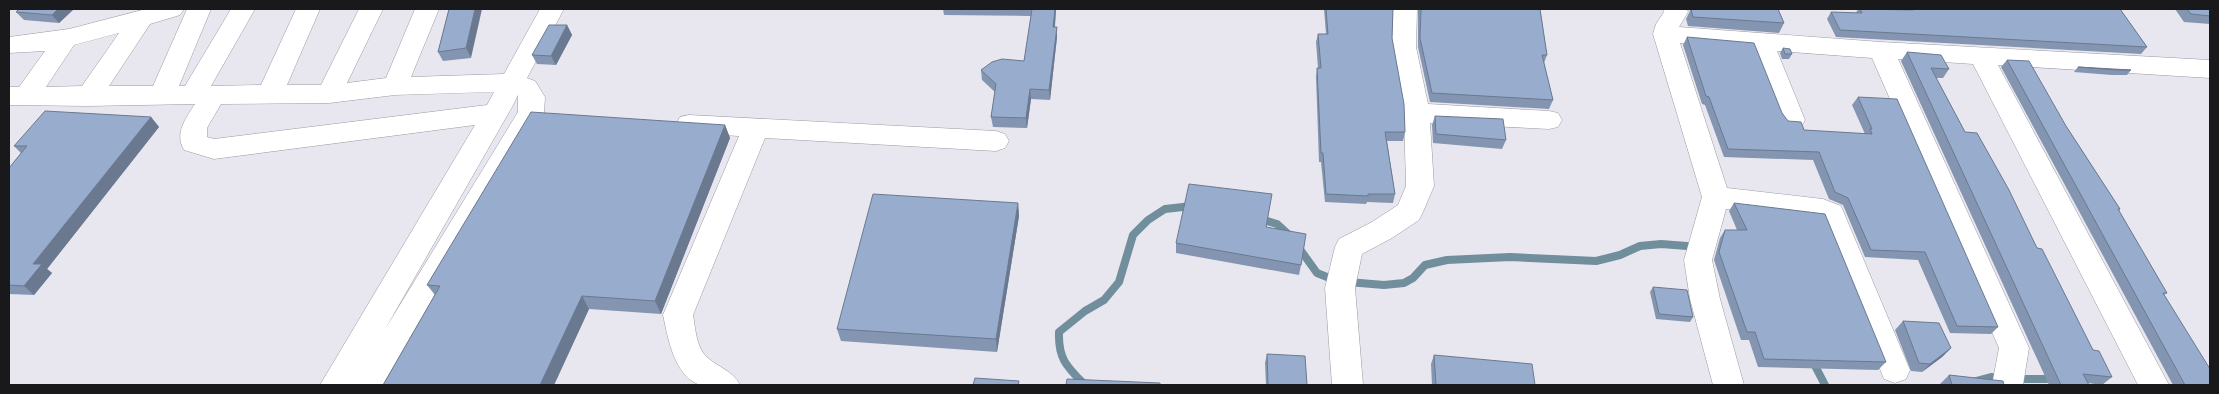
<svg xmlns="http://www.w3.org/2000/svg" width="2219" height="394" viewBox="0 0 2219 394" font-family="Signika,sans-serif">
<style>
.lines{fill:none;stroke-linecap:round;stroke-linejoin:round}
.stream{stroke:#708e9c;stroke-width:8}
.minor-casing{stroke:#9a99a0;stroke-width:1}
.minor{fill:#fff;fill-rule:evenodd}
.wall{fill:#8395b0}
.shaded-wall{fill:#6a7990}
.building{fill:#98adcd;stroke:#6a7990}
</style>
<rect width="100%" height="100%" fill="#e8e7ef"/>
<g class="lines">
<path class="stream" d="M1257,218L1277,224L1290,236
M1299,248L1317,273L1337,281
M1348,282L1384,285L1404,283L1413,278L1425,265L1447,260L1510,257L1596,261L1620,255L1640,246L1661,244L1687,246L1697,250
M1812,360L1825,385
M2016,379H2054
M1085,385C1067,367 1058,359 1059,332L1085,311L1104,300L1119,282L1133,235L1148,220L1165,209L1192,206
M1961,385L1991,377L2002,378"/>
<defs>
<path id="minor" d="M146,9H184L180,15L150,24L109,86H153L187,9H211L179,86H185L231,9H255L211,86L261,85L296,9H320L287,85H321L359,9H383L347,83L386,78L415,9H439L411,77L504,74L540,9H564L527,78L535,81L545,97L544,113L383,385H320L475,125L214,159L184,150C174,133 186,118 195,104L88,106L9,105V87H19L45,51L9,53V37L69,29ZM119,33L82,86L46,87L74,45ZM494,92L487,105L214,139L207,137V128L221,104L329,103L395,95ZM518,95V112L384,331L512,107Z
M1393,9H1417L1416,47L1428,104L1549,111L1558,113L1562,120L1558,127L1549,129L1430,123L1434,186L1423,212L1419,220L1392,238L1362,254L1355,288L1363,385H1332L1325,288L1335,247L1339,239L1372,222L1398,205L1406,186L1404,113L1392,47Z
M1663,9H1687L1688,12L1679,27L1881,42L2210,60V78L1998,65L2169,385H2138L1973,64L1898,59L2029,348L2023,385H1992L1999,348L1872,58L1777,51L1805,120L1801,127L1792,129L1783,127L1779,120L1751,49L1680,43L1727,188L1823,199L1841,206L1910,370L1906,379L1895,383L1884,379L1820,221L1726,209L1712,260L1720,299L1744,385H1713L1690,299L1684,260L1702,197L1653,34L1656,24L1664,12Z
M689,115L996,131L1005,134L1009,141L1005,148L996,151L765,138L693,315C695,326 696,344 704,354C715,367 732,369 740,385C731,386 708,388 700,385C674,376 668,338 663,315L739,136L689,133L680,131L676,124L680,117Z"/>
</defs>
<use href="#minor" class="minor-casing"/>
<use href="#minor" class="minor"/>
</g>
<path class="wall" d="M74,9L59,23L24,20L16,12Z
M449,9L471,58L443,61L438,52Z
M943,9H1056L1055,27L1057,37L1050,100L1031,99L1027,128L993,127L991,117L995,92L982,80L981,70L1024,61L1031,16L944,15Z
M1324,9H1393L1392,38L1405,132L1403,141H1387L1395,194L1393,203L1367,202L1366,204L1325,202L1321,162H1319L1316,77L1317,68H1318L1316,42L1318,34H1326Z
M1418,9H1540L1547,55L1544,63L1553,100L1549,109L1430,102L1418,47Z
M1689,9H1778L1784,23L1779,33L1688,26L1686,19L1690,11Z
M1858,9H2120L2147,47L2141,54L1836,37L1827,19L1831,12L1856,13Z
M2175,9H2210V24L2184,22Z
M567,25L572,35L556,65L537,64L532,55Z
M1687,37L1782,113L1788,121L1804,130L1865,134L1852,105L1858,97L1998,327L1991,334L1950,333L1918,260L1865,257L1843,205L1829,199L1813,160L1724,157L1705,105L1702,104L1683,45Z
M1783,48L1792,54L1789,59H1782L1780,53Z
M1907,52L1949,69L1943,78H1936L1965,132L2037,248L2093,350L2112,377L2102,385L2088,383L2089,385H2049L1901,61Z
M2007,60L2066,126L2120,209L2119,211L2167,293L2164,295L2210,385H2173L2001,67Z
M2078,67L2131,70L2127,75H2112L2074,72Z
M1435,116L1506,140L1502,149L1433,143L1432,125Z
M151,117L159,127L47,269L52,273L34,295L9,294V168L21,153L14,146Z
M725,125L730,138L661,314L589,309L554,385H383L435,295L427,285Z
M1018,203L1019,216L997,352L841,341L837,329Z
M1734,203L1886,362L1878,370L1758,367L1749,340H1741L1714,260L1720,238L1725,230H1737L1729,211Z
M1266,227L1301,265L1299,275L1176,253V243Z
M1653,287L1693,317L1690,322L1656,319L1650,292Z
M1903,321L1951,348L1942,357L1922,372L1911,371L1895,330Z
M1267,354L1307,385H1266L1265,363Z
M1434,355L1535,385H1432L1431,364Z
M1949,375L2004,385H1939Z"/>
<path class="shaded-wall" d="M58,9H74L59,23L52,15Z
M475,9H482L471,58L466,48Z
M1055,9H1056L1054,37L1053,27Z
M567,25L572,35L556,65L551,56Z
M1057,27V37L1050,100L1049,90Z
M1030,89L1031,99L1027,128L1026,118Z
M151,117L159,127L47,269L52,273L34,295L24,286L33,264Z
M725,125L730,138L661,314L655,301Z
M1018,203L1019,216L997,352L996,339Z
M582,296L589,309L554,385H540Z
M1951,348L1942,357L1922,372L1930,364Z"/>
<path class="building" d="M19,9H58L52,15L16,12Z
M449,9H475L466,48L438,52Z
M1032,9H1055L1053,27H1057L1049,90L1030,89L1026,118L991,117L996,84L981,70L992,62L1002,59L1024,61Z
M1326,9H1393L1392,38L1404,104L1405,132H1385L1395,194H1368V196L1326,194L1323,153H1321L1317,68H1321L1318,34H1328Z
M1421,9H1540L1547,55H1542L1553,100L1432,93L1420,38Z
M1691,9H1778L1784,23L1693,17Z
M1860,9L1913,10L1912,9H2120L2147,47L1840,30L1831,12L1862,13Z
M2187,9H2210V16L2191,14Z
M549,25H567L551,56L532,55Z
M1687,37L1754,43L1782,113L1788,121L1801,122L1804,130L1872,134L1870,129H1872L1858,97L1897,99L1998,327L1957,326L1925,252L1871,250L1848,198L1835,192L1819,152L1728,149L1709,97L1706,96Z
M1783,48L1790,49L1792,54H1785Z
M1907,52L1941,55L1949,69L1931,68L1965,132L1977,133L2009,190L2037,248L2042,249L2093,350L2099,351L2112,377L2083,374L2089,385H2061Z
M2007,60L2029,61L2066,126L2120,209H2118L2167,293H2163L2210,369V385H2185Z
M2078,67L2131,70H2116Z
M45,111L151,117L33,264H42L24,286L9,285V168L27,146H14Z
M531,112L725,125L655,301L582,296L540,385H383L440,286L427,285Z
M1435,116L1503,119L1506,140L1436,134Z
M1189,184L1272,194L1266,227L1306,234L1301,265L1176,243Z
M873,194L1018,203L996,339L837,329Z
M1734,203L1825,214L1886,362L1764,359L1755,332H1747L1719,252L1725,230H1747Z
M1653,287L1687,290L1693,317L1659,314Z
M1903,321L1939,323L1951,348L1930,364L1919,363Z
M1267,354L1305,356L1307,385H1268Z
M1434,355L1532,364L1535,385H1436Z
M1949,375L2003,381L2004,385H1952Z
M975,378L1019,381L1018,385H973Z
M1067,379L1160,383V385H1066Z"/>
<rect width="2219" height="394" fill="none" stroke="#19191b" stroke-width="20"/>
</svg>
